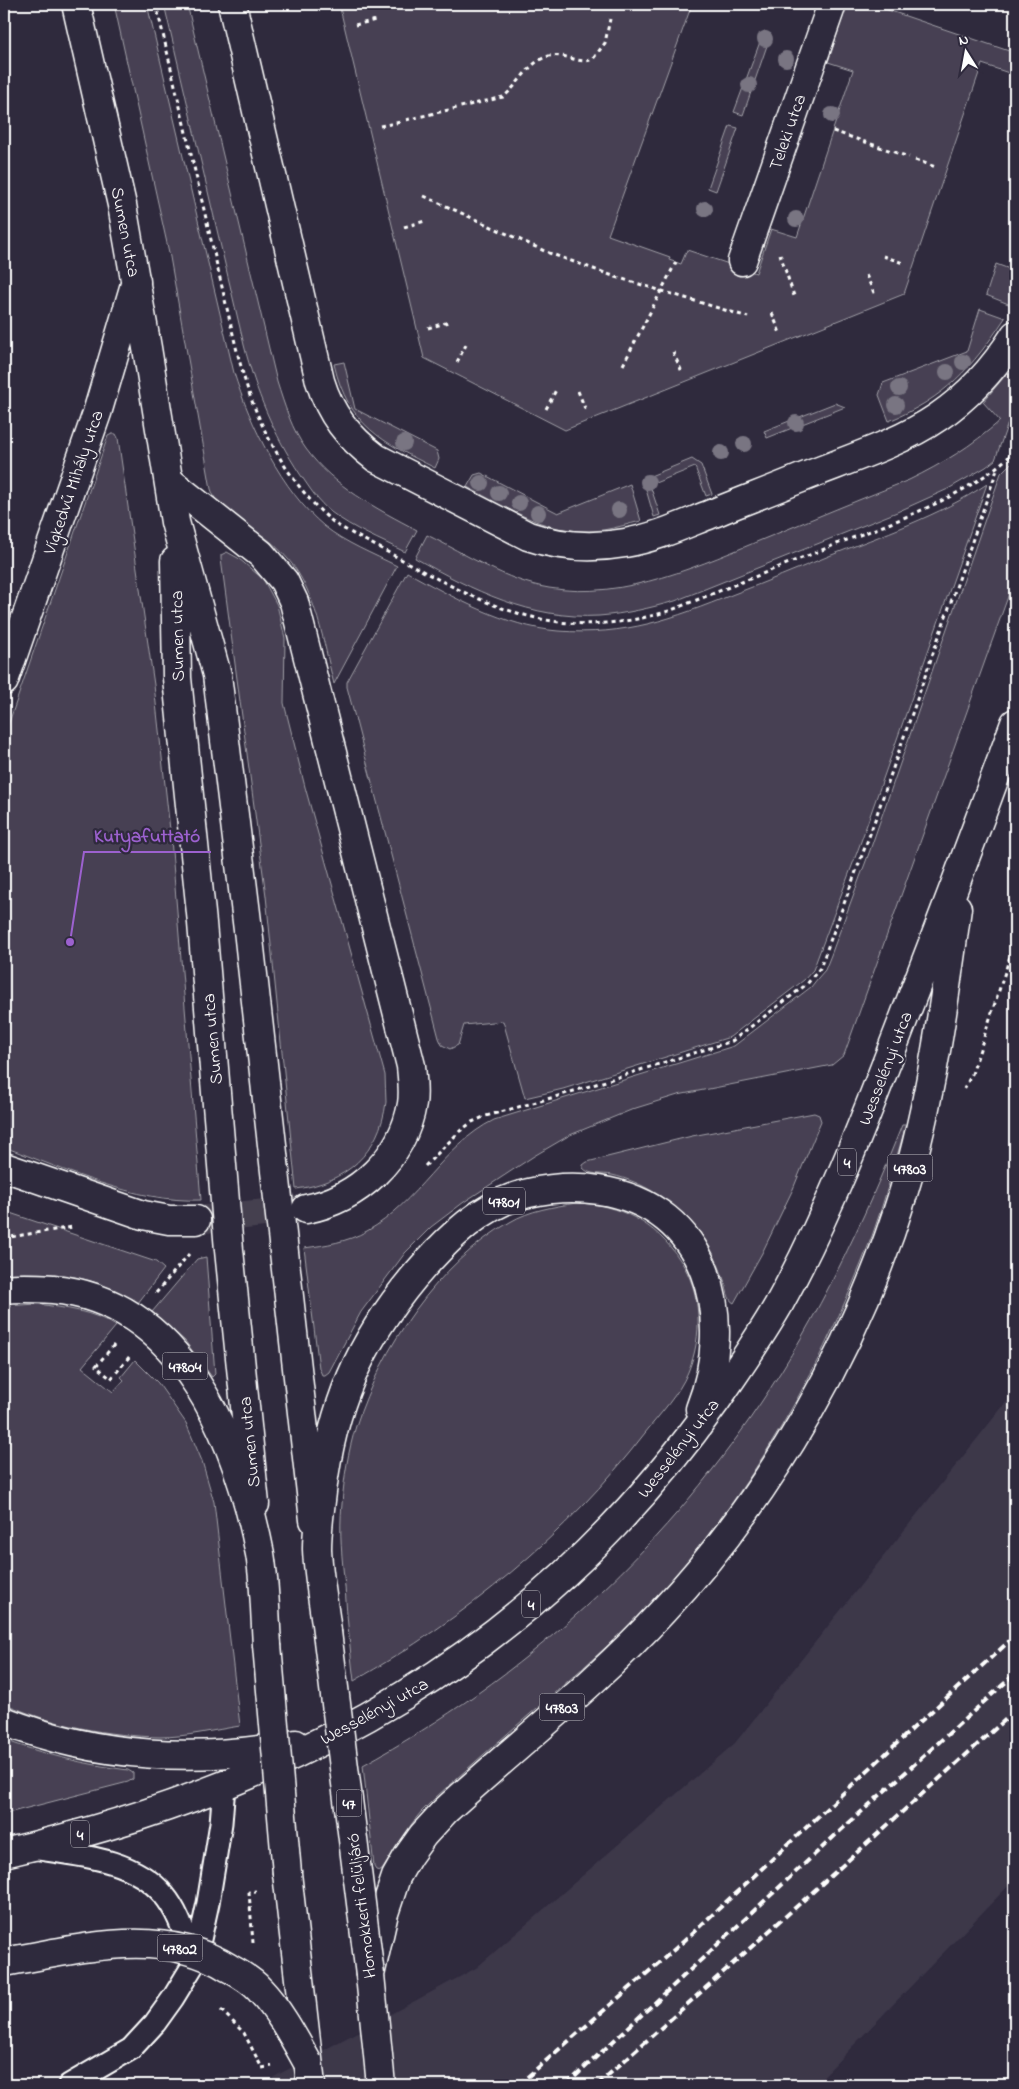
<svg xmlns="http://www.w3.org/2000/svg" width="1019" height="2089" viewBox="0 0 1019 2089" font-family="'Indie Flower',sans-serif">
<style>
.built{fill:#3c3749}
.green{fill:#464152;stroke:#a2a0a8}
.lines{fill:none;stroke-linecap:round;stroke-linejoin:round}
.minor-tunnel{stroke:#443f50;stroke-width:28;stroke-dasharray:28 14;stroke-linecap:butt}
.service-casing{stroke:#fff;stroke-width:25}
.minor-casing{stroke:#fff;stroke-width:31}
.tertiary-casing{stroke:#fff;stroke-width:31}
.primary-casing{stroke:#fff;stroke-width:31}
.path{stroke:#fff;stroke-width:3;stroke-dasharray:4 4;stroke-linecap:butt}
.service{stroke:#2f2a3d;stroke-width:21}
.minor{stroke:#2f2a3d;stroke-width:28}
.tertiary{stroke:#2f2a3d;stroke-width:28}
.primary{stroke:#2f2a3d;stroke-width:28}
.rail{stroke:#fff;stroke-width:4;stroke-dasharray:8 4;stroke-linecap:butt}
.primary-bridge-casing{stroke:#fff;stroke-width:31;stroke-linecap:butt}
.primary-bridge{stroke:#2f2a3d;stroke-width:28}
.tree{fill:#797582}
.labels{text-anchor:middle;stroke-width:4.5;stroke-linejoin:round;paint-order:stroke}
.shield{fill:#2f2a3d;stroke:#c1bfc5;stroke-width:1}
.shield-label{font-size:16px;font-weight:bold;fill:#fff}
.street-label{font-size:18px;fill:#fff;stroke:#2f2a3d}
.leader{fill:none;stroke:#9c61cf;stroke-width:2}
.callout-dot{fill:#9c61cf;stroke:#2f2a3d;stroke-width:2}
.callout-label{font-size:19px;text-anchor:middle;font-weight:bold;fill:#9c61cf;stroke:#2f2a3d;stroke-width:4.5;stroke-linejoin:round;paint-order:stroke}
</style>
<rect width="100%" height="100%" fill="#2f2a3d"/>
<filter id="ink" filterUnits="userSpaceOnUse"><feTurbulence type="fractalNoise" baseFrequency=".02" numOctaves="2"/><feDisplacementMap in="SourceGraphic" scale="10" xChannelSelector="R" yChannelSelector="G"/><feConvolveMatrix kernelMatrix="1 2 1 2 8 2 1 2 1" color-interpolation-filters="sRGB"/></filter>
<g filter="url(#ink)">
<path class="built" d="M1015,1391V1879L815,2085H259L476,1968L735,1743Z"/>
<path class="green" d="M114,4H147L234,373C250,424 282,491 324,526C345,543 373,554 397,566L334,684C323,642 317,593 288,559C282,552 274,544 266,538C245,522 220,517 211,489L170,257Z
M164,4H187L277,382C284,404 292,430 306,449C333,486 377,509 417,530L405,552C381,540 353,529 331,512C318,502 309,487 300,474C273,433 256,392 244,345Z
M339,4H682L691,7L608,235L670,257L669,260L681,264L687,250L756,273L771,229L797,237L853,70L828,62L847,4H870L1015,53V75L982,64L904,294L565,430L424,358Z
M764,31L771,34L743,115L734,112Z
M730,126L738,128L716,191L708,188Z
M996,264L1015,271V295L1011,305L986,295Z
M980,309L1005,318C972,368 945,398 889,421L879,395L883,383L967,351Z
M344,362L355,409L437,451L439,459L435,468C383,442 348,426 334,364Z
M1015,364V403L995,460L986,467L948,489L897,512L675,601C650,608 625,614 599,616C532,620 472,590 415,558L427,535C466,554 506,581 549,588C625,601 702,564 771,536C817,517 863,498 909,480C944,463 971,446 1000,421L983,402Z
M835,403L845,407L767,438L764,431Z
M112,434H116L118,438L154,685L171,839L201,1200C135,1203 65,1169 4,1147V737L108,436Z
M692,459L701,465L712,494L706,496L695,467L650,485L660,515L654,517L643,479Z
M1015,459V577L844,1055L832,1065L678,1095L636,1108L570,1135L534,1156L464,1202L431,1227L405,1253L361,1312L329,1372L325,1375H322L319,1368L304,1248C326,1245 347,1242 367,1231C417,1204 443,1145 494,1120L734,1046L811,987L818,978L825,970L831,955L869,853L1001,473Z
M481,473L558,513L630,484L641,521C628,524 616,528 603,530C550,537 512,510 467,487L474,475Z
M987,484L859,847L813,970L804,980L730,1037L563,1089L525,1098L503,1021L464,1025L458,1045L450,1049L442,1045L439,1038L347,687V682L407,572C452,597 506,627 558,631C626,636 672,619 734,594C766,582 797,569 829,556C882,535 939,516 987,484Z
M227,552L238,558L263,579L277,605L285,638L284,703L305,787L385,1075C385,1084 386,1093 386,1102C380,1153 345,1183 296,1189L266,896L221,559V555Z
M814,1113L819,1115L821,1121L793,1189L762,1253L734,1303C727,1300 727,1287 724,1280C717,1259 706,1236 690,1221C668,1199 643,1182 612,1175C603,1173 590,1176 583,1168V1165L587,1162L692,1136Z
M902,1125H906C895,1162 885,1200 872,1236C815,1386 732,1527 616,1638C573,1678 527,1716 483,1755C462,1774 440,1792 421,1812C406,1830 395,1850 382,1870L380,1871L376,1870L374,1867L363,1765C521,1679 660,1554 760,1404C818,1318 864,1221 902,1125Z
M576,1203C619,1204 656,1223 680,1260C702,1292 703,1336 688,1372C679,1394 660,1414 645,1433C567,1535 465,1618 354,1681C350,1650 347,1618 345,1587C342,1559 339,1532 342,1504C344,1478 348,1451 356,1426C381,1348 438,1263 510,1222C530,1210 553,1207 576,1203Z
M4,1211L156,1262L164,1269L138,1303C94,1275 55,1271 4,1274Z
M206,1257L215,1374L212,1377L185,1341L152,1312L197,1259Z
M38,1304C64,1308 94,1311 116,1326L82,1367L113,1392L124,1380L121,1377L135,1360L158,1383L186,1423L202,1461L214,1502L240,1726C214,1730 186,1737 160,1737C109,1736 50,1725 4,1703V1306Z
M4,1740C47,1755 82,1764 128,1770L133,1773V1779L128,1782L4,1814Z"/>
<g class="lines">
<path class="minor-tunnel" d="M196,1220L304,1209"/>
<defs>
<path id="service" d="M32,1848C77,1855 133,1858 164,1895C180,1914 186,1940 195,1962
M69,2085L131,2049L155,2023L173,1998L195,1962L208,1903L221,1823L224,1786"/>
<path id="minor" d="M232,4L320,381C330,414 348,437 376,458L528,536C560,547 591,549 625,543C655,538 683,525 711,514C740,502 770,491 799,479C843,461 899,444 938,417C969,396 995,367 1015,335
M742,261L832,4
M169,481L261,554L284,581L294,602L411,1066C412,1078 414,1091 412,1104C403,1158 358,1199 306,1209
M4,681L97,413L136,281
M4,1167L143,1215L169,1220H196"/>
<path id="tertiary" d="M76,4L122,205L147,348L175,522L217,675L248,930L314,1520
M175,561L177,678L202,923L229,1250L255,1504"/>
<path id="primary" d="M4,1289C20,1287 37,1288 53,1289C184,1302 238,1442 260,1554C265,1583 265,1615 267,1645
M327,1632C324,1605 318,1576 317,1549C317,1530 320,1510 322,1492C332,1407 359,1343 414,1277C439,1248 468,1217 504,1201C533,1189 568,1185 599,1190C709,1207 736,1317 700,1409
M4,1721C97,1758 198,1763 296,1744
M4,1853C297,1786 540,1650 716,1401C737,1370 759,1339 778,1306C830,1212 868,1111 907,1010C944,915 980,819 1015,723
M287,1873L311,2085
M381,2085L370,1975L384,1913L396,1877L408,1856L423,1835L445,1811C517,1745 596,1684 663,1611C771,1496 857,1345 903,1194C931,1101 944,1005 957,908"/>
</defs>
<use href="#service" class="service-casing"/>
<use href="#minor" class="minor-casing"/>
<use href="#tertiary" class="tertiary-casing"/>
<use href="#primary" class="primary-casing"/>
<path class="path" d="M156,4L236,347C241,367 246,387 254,406C270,447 301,498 337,525C360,538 384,550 408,563C498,613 566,642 669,611C727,588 784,565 842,542C902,518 968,497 1015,451
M355,25L376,20
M406,120L503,97C521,84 533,51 560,56C572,57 581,64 593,59L605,43L610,19
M380,126L401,122
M833,131L909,157
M915,160L936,167
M424,196L549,253L616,277L748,317
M404,227L425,221
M780,254L795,299
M883,256L903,263
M866,275L875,295
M772,313L780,333
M428,328L449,322
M673,352L682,372
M457,362L467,343
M623,365L676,262
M578,391L586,411
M546,409L556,390
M964,1089L972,1074L1015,941
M425,1166L460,1131L472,1122L486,1116L558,1096L732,1041L807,984L820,968L870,834L998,467
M4,1238L73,1227
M156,1293L189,1254
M114,1345L96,1366L111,1379L130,1356
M253,1943L249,1892L256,1891
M221,2010L244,2033L262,2068L272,2066"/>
<use href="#service" class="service"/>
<use href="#minor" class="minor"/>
<use href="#tertiary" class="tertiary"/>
<use href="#primary" class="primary"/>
<path class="rail" d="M518,2085L684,1941L922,1720L1015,1636
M566,2085L840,1831L1015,1674
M597,2085L1015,1711"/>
<defs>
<path id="primary-bridge" d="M327,1632L370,1975
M267,1645L287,1873
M4,1962C78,1950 160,1925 229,1968C240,1974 252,1981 260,1990C280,2011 294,2038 308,2063"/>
</defs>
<use href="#primary-bridge" class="primary-bridge-casing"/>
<use href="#primary-bridge" class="primary-bridge"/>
</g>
<g class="tree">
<circle cx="765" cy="39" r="8"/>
<circle cx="786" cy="59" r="8"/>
<circle cx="749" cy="85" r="8"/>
<circle cx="832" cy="115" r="8"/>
<circle cx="705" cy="209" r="8"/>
<circle cx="796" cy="219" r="8"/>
<circle cx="963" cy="362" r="8"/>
<circle cx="947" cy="372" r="8"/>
<circle cx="899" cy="388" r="8"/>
<circle cx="896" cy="405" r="8"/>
<circle cx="796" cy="423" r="8"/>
<circle cx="404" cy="443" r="8"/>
<circle cx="744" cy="444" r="8"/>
<circle cx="721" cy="453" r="8"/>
<circle cx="648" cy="482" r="8"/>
<circle cx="481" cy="483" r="8"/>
<circle cx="499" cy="493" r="8"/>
<circle cx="519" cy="503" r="8"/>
<circle cx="619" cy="510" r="8"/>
<circle cx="538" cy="513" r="8"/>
</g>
</g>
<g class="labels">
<g class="shield">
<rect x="838" y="1148.5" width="18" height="27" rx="4"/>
<rect x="887.5" y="1154.5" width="45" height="27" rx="4"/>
<rect x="483" y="1187.5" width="42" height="27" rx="4"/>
<rect x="162.5" y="1352.5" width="45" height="27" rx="4"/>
<rect x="522" y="1590.5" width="18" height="27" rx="4"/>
<rect x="539.5" y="1693.5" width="45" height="27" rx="4"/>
<rect x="336.5" y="1789.5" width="25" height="27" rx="4"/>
<rect x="71" y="1820.5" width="18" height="27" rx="4"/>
<rect x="157.5" y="1934.5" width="45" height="27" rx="4"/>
</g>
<g class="shield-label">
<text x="847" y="1168">4</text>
<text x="910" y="1174">47803</text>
<text x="504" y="1207">47801</text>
<text x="185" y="1372">47804</text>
<text x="531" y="1610">4</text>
<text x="562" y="1713">47803</text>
<text x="349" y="1809">47</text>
<text x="80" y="1840">4</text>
<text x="180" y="1954">47802</text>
</g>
<g class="street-label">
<text transform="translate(787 132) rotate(-71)" y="6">Teleki utca</text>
<text transform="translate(126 232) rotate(79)" y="6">Sumen utca</text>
<text transform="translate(73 482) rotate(-71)" y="6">Vígkedvű Mihály utca</text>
<text transform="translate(177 636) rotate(-91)" y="6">Sumen utca</text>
<text transform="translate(212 1039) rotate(-95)" y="6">Sumen utca</text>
<text transform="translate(885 1068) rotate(-69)" y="6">Wesselényi utca</text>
<text transform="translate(249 1442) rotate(-96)" y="6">Sumen utca</text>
<text transform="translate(678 1448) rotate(-52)" y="6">Wesselényi utca</text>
<text transform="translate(374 1711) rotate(-29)" y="6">Wesselényi utca</text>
<text transform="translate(361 1906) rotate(-97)" y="6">Homokkerti felüljáró</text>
</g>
</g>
<path class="leader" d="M70 942L84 852H211"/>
<circle class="callout-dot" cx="70" cy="942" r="5"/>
<g class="callout-label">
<text x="147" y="842">Kutyafuttató</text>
</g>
<rect width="1019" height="2089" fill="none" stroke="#2f2a3d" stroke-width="20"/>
<rect x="10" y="10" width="999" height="2069" fill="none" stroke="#fff" stroke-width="2" filter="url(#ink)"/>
<g transform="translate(966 52) rotate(349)" stroke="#2f2a3d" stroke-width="4" paint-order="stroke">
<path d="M0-4L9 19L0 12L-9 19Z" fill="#ffffff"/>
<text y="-8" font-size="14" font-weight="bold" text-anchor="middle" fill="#ffffff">N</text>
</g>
</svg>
